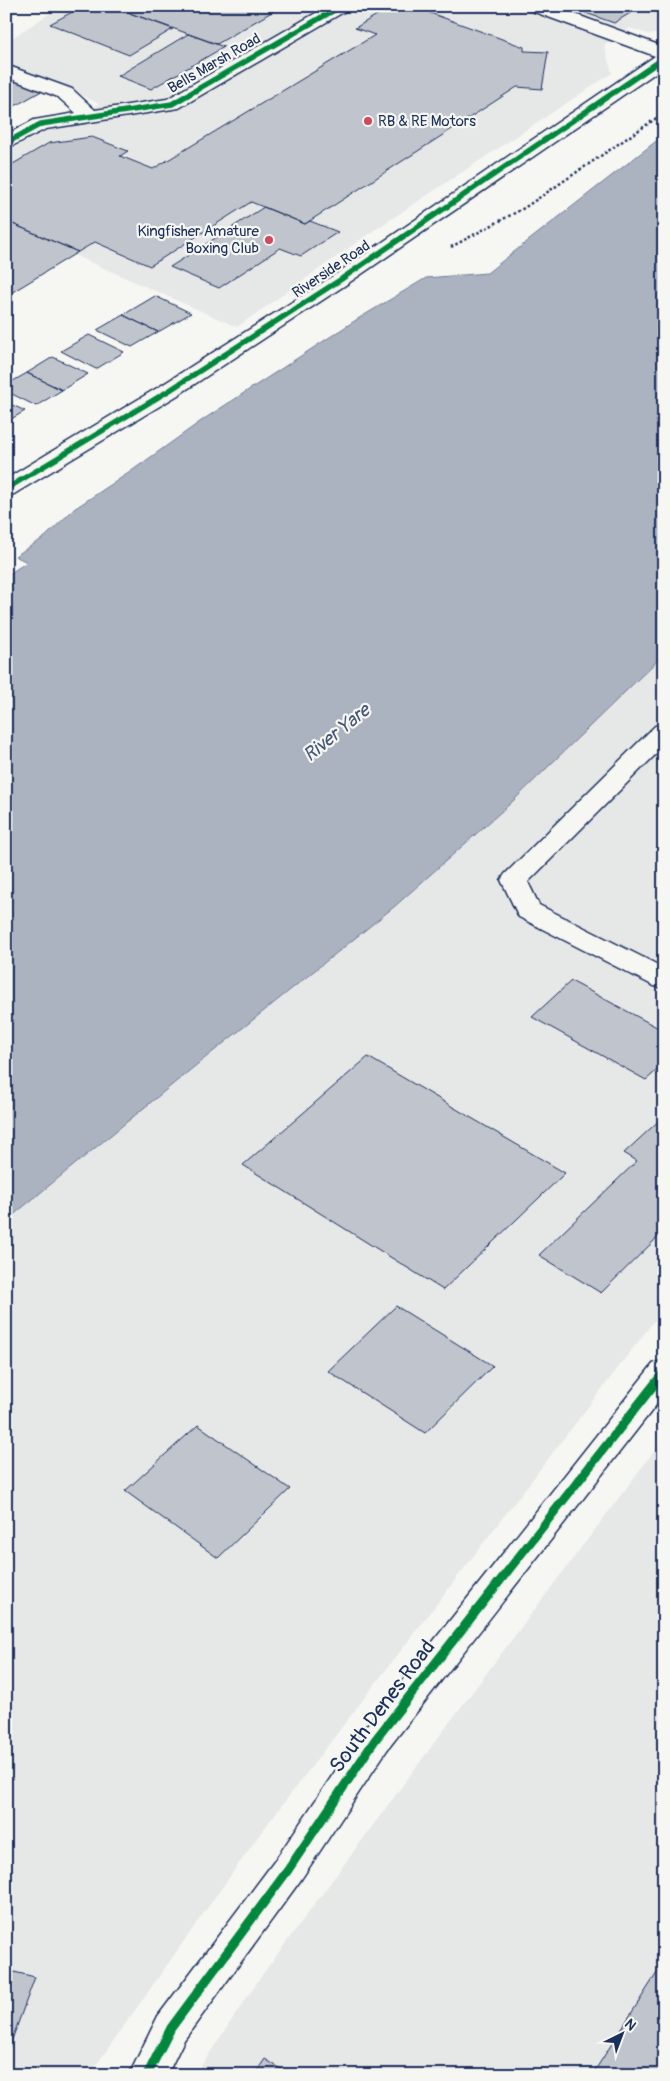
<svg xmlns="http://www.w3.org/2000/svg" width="670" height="2081" viewBox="0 0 670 2081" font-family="Pangolin,sans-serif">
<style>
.built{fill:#e6e7e7}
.water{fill:#abb2c0;stroke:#717e99}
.building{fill:#c0c4cd;stroke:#1b2f5e}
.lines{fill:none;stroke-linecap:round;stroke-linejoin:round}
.minor-casing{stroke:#1b2f5e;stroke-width:3}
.path{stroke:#1b2f5e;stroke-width:2.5;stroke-dasharray:2.5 2.5;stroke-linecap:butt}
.minor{fill:#f6f6f2;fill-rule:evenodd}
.cycleway-far1-casing{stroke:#f6f6f2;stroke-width:8}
.cycleway-casing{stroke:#f6f6f2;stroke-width:12}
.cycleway-far1{stroke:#00873e;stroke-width:5.5}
.cycleway{stroke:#00873e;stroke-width:9}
.poi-dot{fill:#d1495b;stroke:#f6f6f2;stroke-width:2}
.labels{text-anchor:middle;stroke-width:4.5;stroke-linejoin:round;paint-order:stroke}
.far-street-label{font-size:15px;fill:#1b2f5e;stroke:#f6f6f2}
.far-poi-label{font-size:15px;fill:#1b2f5e;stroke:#f6f6f2;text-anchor:start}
.water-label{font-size:19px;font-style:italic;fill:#46567b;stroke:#f6f6f2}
.near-street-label{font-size:21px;fill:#1b2f5e;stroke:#f6f6f2}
</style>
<rect width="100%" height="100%" fill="#f6f6f2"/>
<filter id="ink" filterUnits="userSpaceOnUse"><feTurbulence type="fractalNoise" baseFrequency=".02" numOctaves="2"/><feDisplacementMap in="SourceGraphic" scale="10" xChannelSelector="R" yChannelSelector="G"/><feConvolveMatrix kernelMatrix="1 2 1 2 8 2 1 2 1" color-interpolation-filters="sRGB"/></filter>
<g filter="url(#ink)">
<path class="built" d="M61,6H664V34H648L630,28L604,45L612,73L373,231L237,327L74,255L6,296V152L99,104L72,90L6,65V42Z
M664,654V1308L262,1831L89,2075H6V1221L194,1067L394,907L512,802Z
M664,1438V2075H195L262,1975L446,1727Z"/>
<path class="water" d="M664,135V654L512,802L394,907L194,1067L6,1221V576L27,562L15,556L45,537L74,509L130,472L204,419L356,320L426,278L487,273Z"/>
<path class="building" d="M83,6H110L173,29L129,55L50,24Z
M110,6H282L217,44Z
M392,6H411L524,47V51L548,52L542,89L517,87L305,224L251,202L150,266L95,242L78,252L6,221V168L49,143L92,137L128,151L120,156L153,169L375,35L355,28Z
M566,6H638L640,7L614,23Z
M188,34L224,47L151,89L118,76Z
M15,77L45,89L6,111V82Z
M264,207L305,224L310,221L338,232L301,256L280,248L219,288L170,267Z
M6,221L78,252L6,296Z
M155,296L191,313L158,332L123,315Z
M123,315L158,332L132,347L97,330Z
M89,335L124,352L96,369L61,351Z
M53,357L88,374L62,390L27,373Z
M27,373L62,390L36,406L6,391V385Z
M6,402L25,411L6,422Z
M571,981L664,1031V1064L646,1080L532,1017Z
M368,1057L565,1173L443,1290L243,1165Z
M664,1116V1231L601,1293L539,1255L637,1161L624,1153Z
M396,1306L493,1366L425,1433L328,1371Z
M198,1425L290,1489L218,1558L125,1491Z
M664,1962V2075H592Z
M6,1970L35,1977L6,2056Z
M265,2059L291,2075H254Z"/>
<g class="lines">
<defs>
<path id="minor" d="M328,6H350L347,10L179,108L46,129L6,149V135L34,120L76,113L58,97L6,77V65L72,89L95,110L167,99Z
M526,6H553L664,47V67L347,284L178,395L14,494L6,496V479L162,385L333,276L655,56L529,10Z
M664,724V746L528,882L539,905L664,968V988L654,986L519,917L501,880L505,874L655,726Z
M664,1360V1395L387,1750L300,1881L184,2040L167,2075H129L158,2016L276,1859L363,1730L653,1364Z"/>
</defs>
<use href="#minor" class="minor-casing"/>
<path class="path" d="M451,247L524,208L664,113"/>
<use href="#minor" class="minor"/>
<defs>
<path id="cycleway-far1" d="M6,143L41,124L172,104L341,6
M6,489L170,390L340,280L664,58"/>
<path id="cycleway" d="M147,2075L171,2028L288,1870L375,1740L664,1372"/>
</defs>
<use href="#cycleway-far1" class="cycleway-far1-casing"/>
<use href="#cycleway" class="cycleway-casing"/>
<use href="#cycleway-far1" class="cycleway-far1"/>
<use href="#cycleway" class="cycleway"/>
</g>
</g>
<g class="poi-dot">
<circle cx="368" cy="121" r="5"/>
<circle cx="269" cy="240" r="5"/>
</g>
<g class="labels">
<g class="far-street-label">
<text transform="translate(214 63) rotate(-30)" y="5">Bells Marsh Road</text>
<text transform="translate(331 269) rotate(-34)" y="5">Riverside Road</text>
</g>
<g class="far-poi-label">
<text x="378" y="126">RB &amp; RE Motors</text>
<text x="259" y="236" text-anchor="end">Kingfisher Amature<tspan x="259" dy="17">Boxing Club</tspan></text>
</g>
<g class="water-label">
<text transform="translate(336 732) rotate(-39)" y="7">River Yare</text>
</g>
<g class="near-street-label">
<text transform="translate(382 1706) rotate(-53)" y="7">South Denes Road</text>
</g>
</g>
<rect width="670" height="2081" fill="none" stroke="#f6f6f2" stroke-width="25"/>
<rect x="12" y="12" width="645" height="2056" fill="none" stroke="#1b2f5e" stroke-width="2" filter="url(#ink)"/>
<g transform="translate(622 2034) rotate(42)" stroke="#f6f6f2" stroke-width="4" paint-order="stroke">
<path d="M0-4L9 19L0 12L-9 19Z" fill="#1b2f5e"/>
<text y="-8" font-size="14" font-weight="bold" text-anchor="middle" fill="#1b2f5e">N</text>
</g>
</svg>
